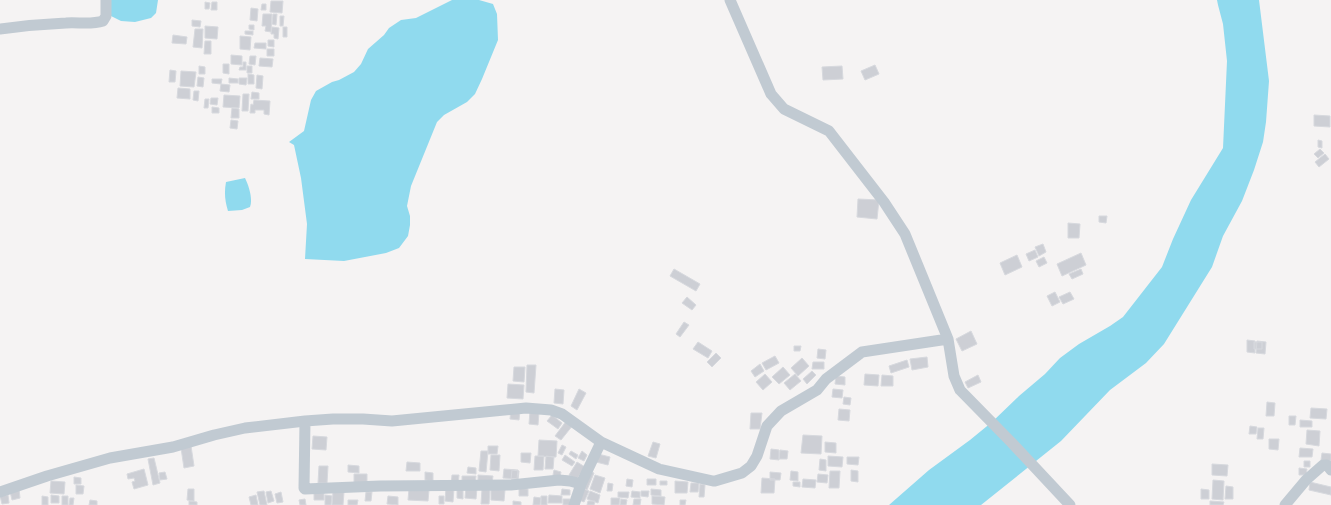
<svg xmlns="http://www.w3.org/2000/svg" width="1331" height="505" viewBox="0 0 1331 505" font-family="Montserrat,sans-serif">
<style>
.water{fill:#90daee}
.building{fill:#cdcfd5;stroke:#d7d9de}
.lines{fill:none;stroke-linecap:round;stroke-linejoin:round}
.minor{stroke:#c1cad2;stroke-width:11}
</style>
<rect width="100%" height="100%" fill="#f5f3f3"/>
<path class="water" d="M110,0H158L156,13L151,18L135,22L121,21L111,16Z
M452,0H479L493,4L497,14L498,40L482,79L475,94L467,102L444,115L437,122L411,186L407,206L410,216V225L408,236L399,248L386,253L344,261L305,259L307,224L301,178L294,145L289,142L304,131L311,100L316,91L332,82L339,80L354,72L361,64L368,49L384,35L389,28L401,20L416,18Z
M1217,0H1259L1269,81L1266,122L1263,142L1254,170L1242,201L1223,236L1212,267L1164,344L1146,363L1110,390L1061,441L981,505H889L929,470L970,440L992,422L1019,396L1045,374L1060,358L1079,344L1110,326L1123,317L1162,267L1173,239L1191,200L1223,148L1227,61L1223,24L1218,5Z
M245,178C249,186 253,199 250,207L242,210L228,211C225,201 224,193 226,182Z"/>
<path class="building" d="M271,1H283L282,13L270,12Z
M205,2L210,3L209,9H205Z
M212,2H217V10H211Z
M262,4H266V10H261Z
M251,8L258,9L257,21L250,20Z
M263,14H272L271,32L265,31L266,26H262Z
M273,14H277L276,25L272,24Z
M280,16H284L283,26H280Z
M192,20L201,21L200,27L192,26Z
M249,25H254V30L249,29Z
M205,26L218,27L217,39L205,38Z
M272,27L279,28L278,39L274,38V34H271Z
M283,27H287V37H283Z
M195,29H203L202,48L193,47Z
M245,31H253V35L245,34Z
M173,35L187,37L186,44L172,43Z
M240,36L251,37L250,50L240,49Z
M268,40H274V47L268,46Z
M205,41H211V54H204Z
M255,43H266V49L254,48Z
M267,49H274V56H267Z
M231,55L242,56V65L231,64Z
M250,56H256L255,65L249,64Z
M260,58L273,59L272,67L259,66Z
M243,62H246V70H239L240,67H243Z
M223,64H229V74L223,73Z
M875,65L879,74L865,80L861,71Z
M199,66L205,67V74H199Z
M247,66H252V73H247Z
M842,66L843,79L823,80L822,67Z
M170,70L176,71L175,82H169Z
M181,71L196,72L194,87L180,86Z
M248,74L254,75V84H248Z
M257,75L263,76L262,89L256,88Z
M198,77L204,78L203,87L197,86Z
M229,78L238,79V83H229Z
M239,78H247L246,85L239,84Z
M212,79H222L221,84L212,83Z
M221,84L230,85L229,92L220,91Z
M178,88L190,89V99L177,98Z
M194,91H199L198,101L193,100Z
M252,92L259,93V99H251Z
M243,94H249L248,111H242Z
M224,95L240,96L239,108L223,107Z
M211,98H218L217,105L210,104Z
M205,99H209L208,108H204Z
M254,100L270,101L269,115L264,114V110H255V113H250L251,104L253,105Z
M212,107L219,108V113H212Z
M232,108L239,109V118H231Z
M1314,115L1330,116V127L1314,126Z
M231,120L238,121L237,129L230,128Z
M1318,140L1322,141V148L1318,147Z
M1320,149L1324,153L1318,158L1314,154Z
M1325,154L1329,159L1319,167L1315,162Z
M858,199L879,200L877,219L857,217Z
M1099,216H1107L1106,223L1099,222Z
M1068,223L1080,224L1079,238H1068Z
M1043,244L1046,252L1039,256L1035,247Z
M1035,250L1038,257L1029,261L1026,254Z
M1081,253L1086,265L1062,276L1057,264Z
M1017,255L1022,267L1005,275L1000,263Z
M1044,257L1047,263L1039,267L1036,261Z
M674,269L700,284L696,291L670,276Z
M1081,269L1083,274L1072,279L1069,274Z
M1055,292L1060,302L1052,306L1047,296Z
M1070,292L1074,299L1063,304L1059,297Z
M687,297L696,305L692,310L682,303Z
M684,322L689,325L680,337L676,334Z
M971,331L977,344L962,351L956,339Z
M1247,340L1255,341V353L1247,352Z
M1257,341L1266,342L1265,354L1256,353Z
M698,342L712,351L708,358L693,349Z
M1254,342H1262V349H1254Z
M794,346H801L800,351H794Z
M818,349L826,350L825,359L817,358Z
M716,353L721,358L712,367L707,362Z
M775,356L779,363L766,370L762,363Z
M927,357L928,367L912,370L910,359Z
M802,358L809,366L798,376L791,368Z
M907,360L909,367L891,373L889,366Z
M813,362H824V369H812Z
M760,364L764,371L755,377L751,371Z
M527,365H536L534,393L526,392Z
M514,367H525L524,382L513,381Z
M783,367L790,375L779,384L772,377Z
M812,371L816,375L807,384L803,379Z
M765,374L772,382L763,390L756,382Z
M795,374L801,381L790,390L784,383Z
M865,374L879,375L878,386L864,385Z
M882,375L893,376V386H881Z
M978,375L981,382L968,388L965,382Z
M836,376L845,377V385L835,384Z
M508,384L524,385L523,399L507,398Z
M555,389L564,390L563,404L554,403Z
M579,389L586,393L577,410L571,406Z
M833,389L843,390L842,398L832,397Z
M844,397L851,398L850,405L843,404Z
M1267,402L1275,403L1274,416H1266Z
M1311,408L1327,409L1326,419L1310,418Z
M839,409L850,410L849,421L838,420Z
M511,410L520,411L519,420L510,419Z
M530,411L539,412L538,425L529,424Z
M751,413H762L760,429H750Z
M552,415L562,423L558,429L547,421Z
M1289,416H1296L1295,425H1289Z
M567,420L573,425L561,440L555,436Z
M1300,420L1312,421V427H1300Z
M1250,426L1257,427L1256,434H1249Z
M1258,428H1264L1263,439H1257Z
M1307,430L1320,431L1319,446L1306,444Z
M803,435L822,436L821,454L801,453Z
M313,436L327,437L326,450L312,449Z
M1269,439H1279L1278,450L1269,449Z
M539,440L557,441L556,457L538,456Z
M653,442L660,444L656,458L648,456Z
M825,442L836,443V453L825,452Z
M562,445L566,447L562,455L558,453Z
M191,446L194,466L184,468L181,448Z
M488,446H498L497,454H488Z
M1300,448L1313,449L1312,457H1299Z
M771,449L779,450V460L770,459Z
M780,450L788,451L787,459H779Z
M481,451H488L486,472L479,471Z
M571,451L578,455L576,459L569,454Z
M582,451L587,455L584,461L578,458Z
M521,453H531L530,463L521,462Z
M1322,453L1331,454V461L1321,460Z
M598,454L610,457L608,465L596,462Z
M491,455H500L499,471L490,470Z
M565,455L575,462L572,466L562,460Z
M535,456H544L543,470H534Z
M546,456L554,457L553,469H545Z
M828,456L843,457L842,467L828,466Z
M847,457H859L858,465L847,464Z
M154,458L160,483L153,485L148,459Z
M820,459L826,460V471L819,470Z
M1304,461H1310V467H1304Z
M407,462L420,463V471H406Z
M577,462L585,467L577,479L569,475Z
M1212,464L1228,465L1227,476L1212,475Z
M348,465L359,466V473L348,472Z
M319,466H328L327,483H318Z
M468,467L476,468V474L467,473Z
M1299,468L1307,469L1306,475H1299Z
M144,469L148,485L134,489L132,482L135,481L134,478L128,479L127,474Z
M504,469L518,470L517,479L503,478Z
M512,470L519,471L518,480L511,479Z
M554,470L561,472L560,477L553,475Z
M851,470L858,471V482L851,481Z
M588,471L594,473L587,490L581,487Z
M791,471L798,472V481L790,480Z
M830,471H840L839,488H829Z
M165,472L167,479L160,480L159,473Z
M425,472L433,473V481L425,480Z
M770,472L781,473L780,480H770Z
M354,474H367V484L354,483Z
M818,474L828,475L827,483L817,482Z
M452,475H459L458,485H451Z
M478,475L493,476L492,483L478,482Z
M595,475L605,478L600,493L590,489Z
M462,476H476L475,484L462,483Z
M74,477L81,478V484H74Z
M762,478L775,479L774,493H761Z
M627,479L633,480L632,487L626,486Z
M647,479H656V485H647Z
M803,479L816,480L815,488L802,487Z
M1213,480L1224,481L1223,500L1212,499Z
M51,481L65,482L64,494L50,493Z
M660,481H667V485H660Z
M675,481L688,482L687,493H675Z
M793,482H800V487L793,486Z
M1310,482L1331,487V495L1309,490Z
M608,483L613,484L612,491H607Z
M691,483H699L698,492H690Z
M700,484L705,485L704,497H699Z
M76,485L84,486L83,494H76Z
M1226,486L1233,487V499H1225Z
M446,487L454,488L453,502L445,501Z
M466,487L477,488L476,499L465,498Z
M457,488L463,489V499L457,498Z
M519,488L528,489V496H519Z
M19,489L20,498L12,500L10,491Z
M188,489H194V501L187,500Z
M409,489L429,490L428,501L408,500Z
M482,489H490L489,504H481Z
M491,489L505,490L504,501L491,500Z
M562,489L570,490V495H561Z
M584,489L589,491L584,502L579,500Z
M651,489L661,490V496L651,495Z
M1201,489L1209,490V499H1201Z
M264,491L267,505H260L257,492Z
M271,491L274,501L268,503L266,492Z
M590,491L600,495L598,503L587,499Z
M632,491L640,492V498L631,497Z
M641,491H649L648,497L641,496Z
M281,492L283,502L277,503L275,494Z
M333,492H344L343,505H332Z
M366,492H372L371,501H365Z
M618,492H629L628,498L618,497Z
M314,493H324V500H314Z
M8,495L9,503L2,504L0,496Z
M51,495L59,496V503H51Z
M256,495L258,505H251L249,497Z
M325,495L332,496L331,505H325Z
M549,495L562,496V503H548Z
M42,496L48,497V505H42Z
M62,496H68V505H62Z
M388,496L398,497V505L387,504Z
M439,496H444V504H439Z
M541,496H547V505H541Z
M652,496L665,497L664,505L652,504Z
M534,497L541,498L540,505H533Z
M70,498H74L73,505H69Z
M611,498H620L619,505H611Z
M305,499L306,505H300L299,500Z
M563,499H570V505H563Z
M621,499L627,500L626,505H620Z
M634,499H641L640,505H633Z
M90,500L97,501V505H89Z
M348,500H358L357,505H348Z
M680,500H686L685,505H680Z
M189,501L197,502V505H189Z
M513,501L521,502V505H513Z
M588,501H595L594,505H587Z
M1210,501L1224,502L1223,505H1210Z"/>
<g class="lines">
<path class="minor" d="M730,0L771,94L784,109L829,131L884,202L905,234L948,339L954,376L960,390L1012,443L1070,505
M0,29C22,26 44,24 66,23C78,22 91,25 103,21L106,16V0
M305,421L333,419H363L392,421L526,408L551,410L562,414L601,442
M581,484L601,442L659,469L713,481H715L742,473L751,466L757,456L767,426L781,411L817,390L826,379L862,352L948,339
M0,492L47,476L110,458L173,447L214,435L245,428L305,421L304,488L305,489L380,486L511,485L559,480L570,481L581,484L574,505
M1285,505L1306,480L1323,465H1327L1331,470"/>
</g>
</svg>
